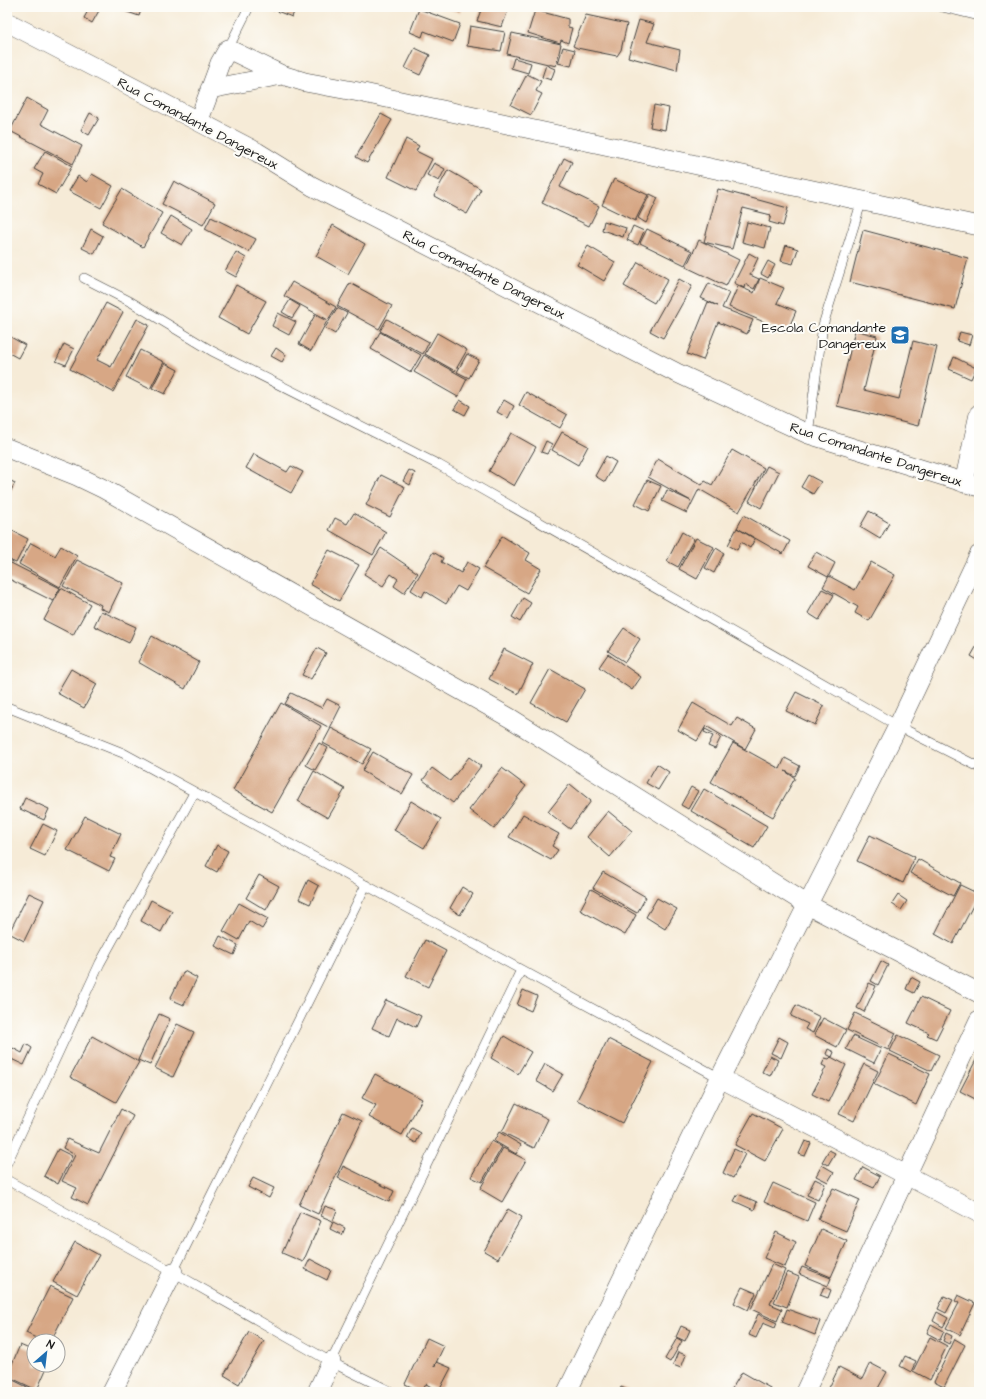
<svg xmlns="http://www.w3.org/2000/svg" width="986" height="1399" viewBox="0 0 986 1399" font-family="'Architects Daughter',sans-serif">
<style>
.building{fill:#d7a785}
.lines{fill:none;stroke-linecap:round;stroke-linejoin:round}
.service-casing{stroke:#3d3b38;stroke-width:10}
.minor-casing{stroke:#3d3b38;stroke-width:20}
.service{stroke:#fff;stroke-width:9}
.minor{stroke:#fff;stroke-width:19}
.labels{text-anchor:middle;stroke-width:4;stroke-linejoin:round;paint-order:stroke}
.street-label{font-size:14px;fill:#1c1c1c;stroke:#fdfcf7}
.poi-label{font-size:14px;fill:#1c1c1c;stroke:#fdfcf7;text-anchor:end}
</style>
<rect width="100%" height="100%" fill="#fdfcf7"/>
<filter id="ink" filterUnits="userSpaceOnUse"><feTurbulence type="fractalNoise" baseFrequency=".025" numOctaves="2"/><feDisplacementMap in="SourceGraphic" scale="8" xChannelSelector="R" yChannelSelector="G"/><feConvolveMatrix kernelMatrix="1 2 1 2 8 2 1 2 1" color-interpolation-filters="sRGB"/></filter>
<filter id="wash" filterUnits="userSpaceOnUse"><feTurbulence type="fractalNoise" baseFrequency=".012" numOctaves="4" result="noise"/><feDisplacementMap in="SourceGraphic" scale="16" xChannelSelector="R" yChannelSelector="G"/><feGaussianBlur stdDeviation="0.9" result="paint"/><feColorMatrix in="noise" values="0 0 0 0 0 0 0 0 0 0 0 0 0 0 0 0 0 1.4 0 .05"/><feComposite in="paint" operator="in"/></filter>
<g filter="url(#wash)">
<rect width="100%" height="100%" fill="#f6ebd7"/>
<g id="blocks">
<path class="building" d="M90,7H101L92,23L84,18Z
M113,7H142L139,16Z
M264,7H276L274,11Z
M278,7H296L292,17L277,11Z
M441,7H461L460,12Z
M482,7H509L502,27L477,21Z
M419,9L460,24L453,42L424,31L422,37L410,32Z
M535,10L568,19V27L572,28L568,43L561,40L560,43L528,33Z
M586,15L627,24L621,50L617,56L577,48L573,46Z
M639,20L654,24L647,42L680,50L677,70L628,57Z
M470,26L505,32L501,51L467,46Z
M512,33L561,44L556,66L507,54Z
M563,47L575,50L571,66L558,63Z
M415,48L430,55L420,75L405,68Z
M514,58L531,63L528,73L511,68Z
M546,65L555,69L551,80L542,77Z
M527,74L541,81L536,91L542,94L531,115L511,105Z
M27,98L48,110L41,124L82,146L73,164L10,131Z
M654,105L669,108L665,130L650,127Z
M90,113L99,118L89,135L81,130Z
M381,114L392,120L367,163L356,157Z
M406,139L419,146L416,151L432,159L416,191L388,177Z
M45,151L72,166L56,194L38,184L43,174L34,169Z
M564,158L572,162L560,187L599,206L589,226L542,203Z
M434,163L445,169L439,181L427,175Z
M448,170L481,189L467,214L434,196Z
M92,174L113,186L101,208L69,191L78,176L87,182Z
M614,179L648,195L635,221L602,205Z
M174,181L215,203L203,225L162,204Z
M122,189L162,213L143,247L102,223Z
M718,189L788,208L783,226L769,222L771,215L743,208L732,249L704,242Z
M650,194L658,198L646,223L638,218Z
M171,216L192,229L182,245L161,233Z
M211,217L256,239L249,252L205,229Z
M604,221L626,228L623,237L602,230Z
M747,222L770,228L765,248L742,242Z
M333,225L365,244L348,274L316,256Z
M633,226L644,231L638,245L627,240Z
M91,229L103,236L94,254L82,248Z
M647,229L692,251L685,265L640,243Z
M863,230L968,258L955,309L850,282Z
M699,240L739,260L726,286L686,267Z
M786,245L798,249L793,264L781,261Z
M588,246L615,262L604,281L577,265Z
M236,252L246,258L236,277L225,271Z
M749,253L758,258L750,275L759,279L754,289L745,284L744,288L734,283Z
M768,261L775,265L768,278L761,274Z
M638,262L668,279L654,303L624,286Z
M760,278L784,288L777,303L796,311L787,332L729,307L738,286L754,293Z
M679,279L692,286L663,338L650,331Z
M292,282L336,307L328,320L284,296Z
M350,283L392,306L379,329L337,306Z
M709,283L729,293L722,308L753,320L747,334L718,322L703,360L687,354L708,302L718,306L701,298Z
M236,285L266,301L247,334L218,318Z
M290,300L300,306L292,318L282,312Z
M106,303L123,312L97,360L111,367L137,319L149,325L113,392L70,369Z
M337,308L347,313L335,334L325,328Z
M278,313L296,322L289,335L272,326Z
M315,315L327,321L311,351L299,344Z
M387,319L429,342L423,354L380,331Z
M855,330L877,336L864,390L899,399L913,341L937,347L918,426L837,406Z
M380,332L421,355L411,372L371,349Z
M960,332L972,335L969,345L957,341Z
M437,333L467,350L455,371L425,354Z
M7,335L25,345L18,358L7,352Z
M64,344L74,349L66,365L56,361Z
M276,348L286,355L282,362L271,356Z
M140,350L164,362L150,389L126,377Z
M467,354L479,360L469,378L457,372Z
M424,355L467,379L458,397L414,372Z
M954,357L976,368L971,379L949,369Z
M165,363L178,370L165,394L152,388Z
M526,392L567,415L560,428L519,405Z
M460,400L470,406L465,415L454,409Z
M504,400L514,406L508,418L497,412Z
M562,432L588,446L578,465L552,450Z
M511,433L536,447L514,486L489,471Z
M546,441L552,444L547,454L541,452Z
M732,450L764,468L739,512L699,489L687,513L662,501L667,490L691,501L648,477L658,459L702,485L705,481L712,485Z
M254,454L287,472L291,466L303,472L291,493L246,468Z
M606,456L616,462L605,482L595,476Z
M767,466L779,472L761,508L749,501Z
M409,470L415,473L410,485L403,481Z
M381,475L405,487L390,517L366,505Z
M808,475L821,482L813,494L801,487Z
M7,479L15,483L7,498Z
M647,480L661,486L649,511L635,504Z
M869,511L889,523L880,539L860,527Z
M354,513L386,532L373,555L329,530L335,518L347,524Z
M744,515L790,541L783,554L737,528Z
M7,528L28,539L16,563L7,559Z
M737,528L755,539L750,548L741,542L737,550L728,545Z
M682,532L694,539L678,567L667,561Z
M502,536L530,553L526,560L541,569L527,593L483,568Z
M696,538L714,547L697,579L679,569Z
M31,543L55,556L61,546L77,556L60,587L19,564Z
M381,548L418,573L404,593L394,586L398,579L391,574L383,586L364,574Z
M716,548L724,553L714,573L705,568Z
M329,550L359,565L339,601L310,584Z
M433,552L443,558L441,562L461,573L467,562L479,569L466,591L457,586L446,604L425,591L422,597L411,590Z
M816,552L835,563L828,577L808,566Z
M77,560L123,583L109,612L100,608L101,605L63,586Z
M7,561L60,588L53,601L7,578Z
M871,562L895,575L869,621L855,613L858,607L823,587L829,576L855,590Z
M61,588L90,604L73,635L44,620Z
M822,589L834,595L819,620L808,613Z
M523,598L531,603L520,622L512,617Z
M101,611L136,627L129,643L94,626Z
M624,628L640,639L625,662L608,651Z
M152,636L199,662L185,689L138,662Z
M979,642V661L971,656Z
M317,648L326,653L311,679L302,675Z
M504,649L533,664L518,694L489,679Z
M608,654L641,677L632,690L599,667Z
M71,669L97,684L84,708L57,693Z
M550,669L585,689L566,722L531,703Z
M796,692L824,706L815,725L786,711Z
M291,693L322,708L327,699L341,706L330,728L285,704Z
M281,703L321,726L272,812L233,790Z
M693,703L732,726L737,718L756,729L745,749L706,726L697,741L678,730Z
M331,728L371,749L362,764L323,743Z
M705,729L721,737L715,749L708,746L713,736L704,732Z
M319,743L328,748L315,770L306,765Z
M733,743L780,769L785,758L800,766L795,776L785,771L795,778L773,817L711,782Z
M373,752L413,775L402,794L362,771Z
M469,757L481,766L453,803L423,780L432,768L450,781Z
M657,764L669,772L658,790L646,783Z
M502,768L526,786L494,829L469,810Z
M314,771L345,789L328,818L298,801Z
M570,784L591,801L570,829L548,812Z
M691,787L698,791L688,809L681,805Z
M704,789L767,826L754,848L691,811Z
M25,798L49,809L44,820L20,809Z
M411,801L441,819L424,848L394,830Z
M608,811L632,831L610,857L587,837Z
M523,814L559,834L552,846L558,850L551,860L509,837Z
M85,816L121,834L110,857L115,859L109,871L67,850Z
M43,824L57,831L45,856L30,849Z
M870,835L915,857L903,883L857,861Z
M217,845L228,851L217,872L206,866Z
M918,859L960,883L953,896L910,873Z
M603,872L646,897L637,913L593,888Z
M259,875L279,886L266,910L246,898Z
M308,880L319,886L310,904L299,899Z
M960,885L979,894L953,944L935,934Z
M462,887L473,894L460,915L450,908Z
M591,889L636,915L625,935L580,910Z
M29,893L44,900L24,941L9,933Z
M898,895L907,901L901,910L892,904Z
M657,898L677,909L665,929L646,917Z
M151,900L172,911L161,932L141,921Z
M239,903L268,919L262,929L249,921L239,940L223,931Z
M220,936L238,945L234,955L215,946Z
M425,940L446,951L428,987L406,976Z
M881,961L888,965L878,985L871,981Z
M184,971L197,978L184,1005L170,999Z
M911,977L920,982L914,993L906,989Z
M869,983L876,986L864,1012L857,1008Z
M523,990L537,996L531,1011L517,1005Z
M921,997L950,1011L936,1039L927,1035L929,1033L908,1023Z
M386,1000L421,1016L416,1027L397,1018L389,1036L372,1028Z
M796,1005L820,1017L813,1033L805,1029L808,1024L791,1016Z
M855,1013L896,1033L888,1050L847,1030Z
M159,1014L170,1019L150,1065L138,1060Z
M823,1018L846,1030L837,1047L814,1035Z
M177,1024L194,1032L173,1077L155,1068Z
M898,1035L939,1055L931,1071L890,1051Z
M92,1036L139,1062L116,1102L70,1077Z
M504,1036L531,1052L518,1074L491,1058Z
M853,1036L881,1049L874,1063L846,1049Z
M779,1037L788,1042L781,1058L771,1053Z
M608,1039L653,1062L622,1123L577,1100Z
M26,1044L32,1048L24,1065L7,1057V1045L22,1053Z
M828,1049L834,1052L832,1057L826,1054Z
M889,1054L930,1074L916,1105L874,1084Z
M770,1056L778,1060L770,1076L762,1072Z
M831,1057L846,1065L828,1102L812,1094L826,1067L822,1065L825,1058L829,1059Z
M977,1058L979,1059V1101L960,1091Z
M545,1064L563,1074L553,1091L536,1081Z
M864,1064L878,1071L854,1121L839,1114Z
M375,1074L422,1099L402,1135L369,1117L376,1105L362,1098Z
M516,1103L548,1119L534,1148L502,1132Z
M121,1109L133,1116L88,1205L72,1197L77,1188L62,1181L75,1155L63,1148L67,1139L99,1153Z
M343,1112L362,1121L318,1214L299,1205Z
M753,1113L783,1129L765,1161L735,1145Z
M412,1128L421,1133L416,1143L407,1138Z
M499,1132L521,1145L516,1154L494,1141Z
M491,1141L502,1147L482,1182L471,1177Z
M805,1141L811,1143L805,1156L799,1154Z
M503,1148L526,1160L502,1202L480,1189Z
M58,1149L72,1156L58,1184L44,1176Z
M734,1149L745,1154L733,1178L723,1173Z
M829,1150L835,1153L828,1165L822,1162Z
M822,1165L834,1172L828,1182L816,1176Z
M343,1166L394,1191L389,1202L338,1178Z
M863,1167L880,1176L874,1188L856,1180Z
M253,1178L274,1188L269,1198L248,1187Z
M815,1179L825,1184L818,1200L807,1195Z
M773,1183L815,1202L807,1221L764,1202Z
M833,1188L860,1200L846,1231L818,1219Z
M738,1194L757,1202L754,1210L734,1201Z
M325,1206L337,1210L333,1221L321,1216Z
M508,1209L522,1217L498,1259L484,1251Z
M300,1212L321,1221L303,1262L282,1253Z
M333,1222L345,1228L342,1235L330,1229Z
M821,1229L847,1241L831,1277L805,1266Z
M776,1232L796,1242L785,1267L764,1258Z
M75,1242L99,1255L77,1295L53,1282Z
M310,1259L331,1270L327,1280L305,1269Z
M772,1264L785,1270L770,1304L782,1309L777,1321L751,1309Z
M802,1267L831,1278L828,1286L799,1274Z
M787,1272L799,1277L787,1307L774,1302Z
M50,1286L73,1297L51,1341H42L26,1333Z
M742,1287L756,1293L748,1310L734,1303Z
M824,1287L831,1290L828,1298L820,1295Z
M958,1295L975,1303L960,1335L946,1328L959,1303L955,1301Z
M944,1296L953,1300L946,1313L938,1309Z
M787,1309L820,1321L815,1335L782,1322Z
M937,1312L948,1318L943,1327L933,1321Z
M758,1314L777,1323L775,1328L763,1323L756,1338L749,1335Z
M931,1324L944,1331L940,1340L927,1333Z
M681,1326L690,1330L685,1341L676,1337Z
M249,1332L264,1341L239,1384L224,1375Z
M946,1333L952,1336L949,1344L943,1341Z
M930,1337L947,1346L930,1380L913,1371Z
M427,1338L444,1346L434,1367L437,1362L451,1368L439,1391L426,1384L422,1392L405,1384Z
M677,1338L682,1341L670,1362L665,1359Z
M955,1339L965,1345L944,1387L934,1382Z
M20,1345L34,1351V1365H48L37,1390L7,1376Z
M678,1352L686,1355L681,1368L673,1365Z
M905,1356L916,1361L911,1372L900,1366Z
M870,1363L887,1372L876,1392H838L829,1388L839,1367L862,1379Z
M742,1372L770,1388L768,1392H730Z
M7,1377L37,1392H7Z
M621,1387L632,1392H619Z"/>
</g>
</g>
<g filter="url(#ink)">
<use href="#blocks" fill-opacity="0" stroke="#3d3b38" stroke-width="1"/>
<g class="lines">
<defs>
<path id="service" d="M942,7L979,16
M228,49L249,7
M84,278L131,302L212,351L439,465L898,726L979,767
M808,434L823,325L862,200
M7,707L123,753L720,1078
M7,1163L100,963L194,793
M7,1180L173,1272L331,1362L392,1392
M173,1272L366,885
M331,1362L521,970"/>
<path id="minor" d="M7,22L257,152L312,186L675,372L808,434L979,487
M210,89L282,75
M199,120L220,63L228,49L282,75L305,82L359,92L979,226
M7,448L77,476L104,489L510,718L808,905L979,993
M964,483L979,414
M720,1078L979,1213
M112,1392L173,1272
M317,1392L331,1362
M567,1392L720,1078L898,726L979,555
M805,1392L979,1020"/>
</defs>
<use href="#service" class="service-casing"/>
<use href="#minor" class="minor-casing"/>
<use href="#service" class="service"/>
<use href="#minor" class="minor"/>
</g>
</g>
<defs>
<symbol id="school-square" viewBox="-11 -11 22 22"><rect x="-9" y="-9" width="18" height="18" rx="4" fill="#1f6fb2" stroke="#fdfcf7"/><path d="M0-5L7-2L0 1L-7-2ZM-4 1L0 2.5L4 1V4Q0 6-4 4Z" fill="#fff"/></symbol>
</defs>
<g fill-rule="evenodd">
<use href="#school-square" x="889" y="324" width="22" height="22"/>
</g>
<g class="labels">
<g class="street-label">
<text transform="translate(198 123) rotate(28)" y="5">Rua Comandante Dangereux</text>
<text transform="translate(484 274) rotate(27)" y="5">Rua Comandante Dangereux</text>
<text transform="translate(876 454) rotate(18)" y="5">Rua Comandante Dangereux</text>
</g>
<g class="poi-label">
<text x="886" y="332">Escola Comandante<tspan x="886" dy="16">Dangereux</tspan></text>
</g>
</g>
<rect width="986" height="1399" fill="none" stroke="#fdfcf7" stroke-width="24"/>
<g transform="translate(46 1353) rotate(28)"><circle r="19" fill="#fdfcf7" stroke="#a3a29f"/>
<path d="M0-3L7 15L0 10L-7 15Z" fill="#1f6fb2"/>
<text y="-6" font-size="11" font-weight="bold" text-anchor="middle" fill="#1c1c1c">N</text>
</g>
</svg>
